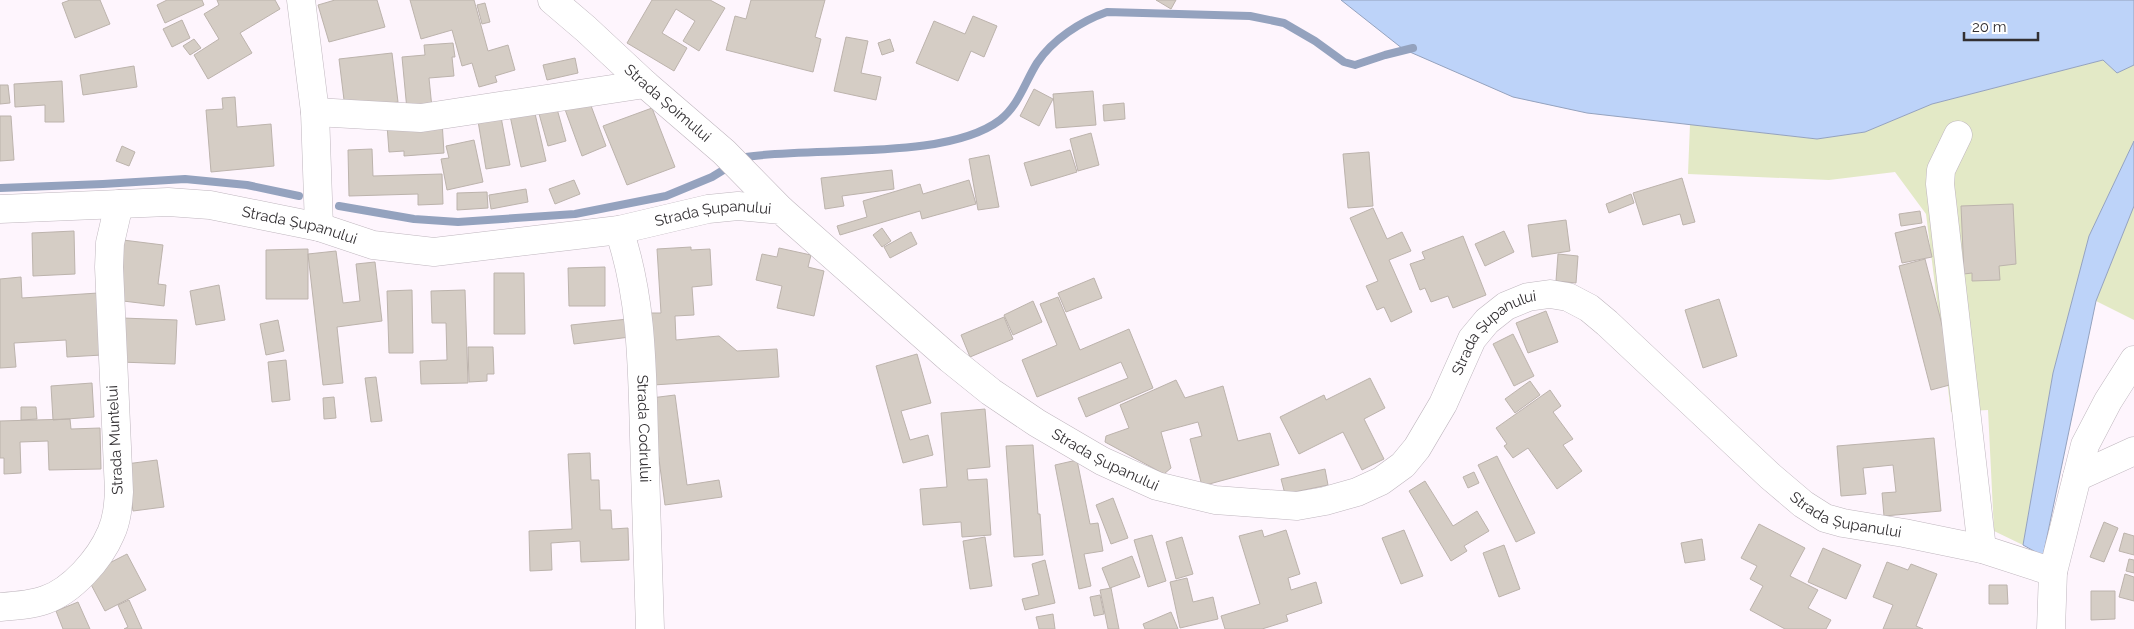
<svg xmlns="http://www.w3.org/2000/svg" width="2134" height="629" viewBox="0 0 2134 629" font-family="Raleway,sans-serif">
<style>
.green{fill:#e3e9c6}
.water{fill:#bdd3f9;stroke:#94a2be}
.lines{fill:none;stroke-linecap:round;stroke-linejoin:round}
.stream{stroke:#94a2be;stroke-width:8}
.building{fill:#d5cdc5;stroke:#bcb3ac}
.minor-casing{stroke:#bfb6be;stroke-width:29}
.minor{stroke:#fff;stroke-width:28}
.labels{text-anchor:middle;stroke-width:4;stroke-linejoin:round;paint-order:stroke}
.street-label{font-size:15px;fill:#333033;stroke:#fff}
</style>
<rect width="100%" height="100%" fill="#fef5fd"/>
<path class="green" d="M2103,60L2117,73L2134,65V141L2089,236L2053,373L2023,545L1994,531L1988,410L1951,412L1926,214L1895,172L1829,180L1688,174L1690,124L1817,139L1865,132L1932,104Z
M2134,206V320L2096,301Z"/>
<path class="water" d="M1341,0H2134V65L2117,73L2103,60L1932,104L1865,132L1817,139L1587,113L1513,97L1403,49Z
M2134,141V206L2096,301L2043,556L2023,545L2053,373L2089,236Z"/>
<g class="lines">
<path class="stream" d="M746,157C814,146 946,161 1000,120C1019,105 1025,82 1037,63C1052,40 1081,21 1107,12L1250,16L1284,23L1315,41L1344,62L1355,65L1385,55L1413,48
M0,188L103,184L185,179L247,185L299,196
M339,206L414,219L458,222L575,214L666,196L712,177L725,169"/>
</g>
<path class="building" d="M70,0H100L110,24L75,38L62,3Z
M167,0H202L204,5L165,23L157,5Z
M217,0H275L280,9L240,33L252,53L208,79L194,55L219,39L204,14L219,5Z
M335,0H377L385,27L329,42L318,5Z
M410,0H474L488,51L508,45L515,70L495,76L497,82L479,87L472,63L462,66L452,30L421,39Z
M652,0H710L725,8L699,51L683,41L695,21L676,9L662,33L687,48L674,71L627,43Z
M751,0H825L815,37L821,39L813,72L726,50L735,16L746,19Z
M1156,0H1176L1171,9Z
M485,3L490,22L482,24L477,5Z
M973,16L997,26L984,57L971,51L958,81L916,63L934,21L965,34Z
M182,20L190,38L172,47L163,29Z
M846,37L868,41L861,73L881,77L876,100L834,91Z
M194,39L201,48L190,55L183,46Z
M890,39L894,51L882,55L878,43Z
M453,43L455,57H452L454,76L429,78L432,108L407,110L402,57L425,55L424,45Z
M392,53L398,102L345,108L339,59Z
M575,58L578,73L547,80L543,65Z
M134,66L137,87L83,95L80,75Z
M62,81L64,122H45V105L15,107L14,84Z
M0,85H8L10,103L0,104Z
M1034,89L1053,99L1039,126L1020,116Z
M1093,91L1096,125L1056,128L1053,94Z
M587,95L606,146L582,156L563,104Z
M235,97L237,127L271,124L274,166L211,172L206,110L223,109L222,98Z
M554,98L566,141L548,146L536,103Z
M1124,103L1125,119L1104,121L1103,105Z
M533,105L546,161L521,167L509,111Z
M652,108L675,167L627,185L603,126Z
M0,116H11L14,160L0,161Z
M501,117L510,165L486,169L478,121Z
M442,121L444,153L404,156V151L389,152L387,125Z
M1091,133L1099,165L1078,171L1070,139Z
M474,140L483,182L447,190L441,159L449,158L446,146Z
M122,146L135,152L129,166L116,161Z
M372,149L373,176L442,174L443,204L418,205V194L349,196L348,150Z
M1070,150L1077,172L1031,186L1024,163Z
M1369,152L1373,206L1348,208L1343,154Z
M989,155L999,207L978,210L969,159Z
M892,170L894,189L842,196L844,206L825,209L821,178Z
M1682,178L1695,222L1683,225L1680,214L1643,225L1633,193Z
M574,180L580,194L555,204L549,189Z
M969,180L976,204L922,219L920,211L840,235L837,226L867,217L863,201L920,184L923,194Z
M526,189L528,202L491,209L489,195Z
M487,192L488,208L457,210V193Z
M1631,194L1634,203L1609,213L1606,204Z
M2013,204L2016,264L1999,266L2000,280L1972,281V273L1964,274L1961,206Z
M1373,208L1387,239L1402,232L1411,251L1389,260L1412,312L1391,322L1384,307L1377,310L1366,286L1378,281L1350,218Z
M1920,211L1922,223L1901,226L1899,214Z
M1566,220L1570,251L1532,257L1528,225Z
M1925,226L1932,257L1902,263L1895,233Z
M882,228L891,241L882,247L873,235Z
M74,231L75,274L33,276L32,233Z
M1504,231L1514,252L1485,266L1475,244Z
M911,232L917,244L890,258L884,247Z
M1463,236L1486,295L1453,308L1448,296L1431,302L1425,288L1420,290L1410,264L1425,259L1422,252Z
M123,240L163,245L158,284L166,285L164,306L115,300Z
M691,247V250L710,249L712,285L692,287L694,315L675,316L676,340L719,336L737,351L777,349L779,377L653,385L648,313H661L657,249Z
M779,248L811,255L808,267L824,271L814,316L777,308L782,286L756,280L762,254L777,257Z
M308,249V299H266V250Z
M336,251L343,303L360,301L356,264L375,262L382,321L337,327L343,383L323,385L308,254Z
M1558,254L1578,256L1576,283L1556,281Z
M1925,259L1957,383L1931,390L1899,266Z
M605,267V306H569L568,268Z
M494,273H524L525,334H494Z
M21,277L22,298L98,293L102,355L67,357L66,340L14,343L16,367L0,368V279Z
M1094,278L1102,298L1066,312L1058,293Z
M219,285L225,320L196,325L190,291Z
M412,290L413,353H389L387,291Z
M465,290L468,383L421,384L420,361L447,360L446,323H432L431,291Z
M1058,297L1080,350L1129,329L1153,388L1086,417L1078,398L1128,378L1121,362L1037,397L1022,360L1057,345L1040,304Z
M1719,299L1737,356L1703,368L1685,310Z
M1033,301L1042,322L1013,335L1004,315Z
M1546,311L1558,342L1528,353L1516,323Z
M1004,317L1013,339L970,357L961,335Z
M122,318L177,320L175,364L120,362Z
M628,319L630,337L574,344L571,325Z
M278,320L284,351L266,355L260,324Z
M1513,334L1534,376L1514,386L1493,344Z
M468,347H493L494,374H487V381L469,382Z
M917,354L931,403L901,411L910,440L928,435L933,455L903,463L876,366Z
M286,360L290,400L272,402L268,362Z
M376,377L382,421L371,422L365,378Z
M1370,378L1385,408L1364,419L1384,459L1362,470L1343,432L1299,454L1280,417L1324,395L1326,400Z
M1176,380L1185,398L1223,386L1238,441L1270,433L1279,465L1202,486L1190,439L1202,436L1198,422L1161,432L1171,468L1164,474L1105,442L1106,436L1129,428L1120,405Z
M1530,381L1540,395L1515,413L1505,399Z
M92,383L94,417L53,420L51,386Z
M1550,390L1561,406L1553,412L1573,439L1563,445L1582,471L1557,489L1528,448L1513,458L1504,446L1507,444L1496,428Z
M675,395L687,485L719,480L722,497L665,505L651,398Z
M334,397L336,418L324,419L323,398Z
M21,407H36L37,419L21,420Z
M985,409L990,467L967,469L968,480L987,479L991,535L962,537L961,522L923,525L920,489L947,487L941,413Z
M70,419L71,429L100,428L101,469L49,470L48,441L20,442L21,473L4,474V458H0V421Z
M1934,438L1941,511L1884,516L1882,493L1896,492L1893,465L1863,468L1866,494L1841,496L1837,446Z
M1033,445L1038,514H1040L1043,555L1014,557L1006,446Z
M590,453L591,480H599L600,510H611L612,529L628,528L629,560L581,562L580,541L551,543L552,570L530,571L529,531L572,529L568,454Z
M1497,456L1535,533L1516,542L1478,465Z
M157,460L164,507L133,511L126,464Z
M1077,460L1090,524L1098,523L1103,551L1084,554L1091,586L1079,589L1055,465Z
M1325,469L1328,485L1285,494L1281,479Z
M1474,472L1479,483L1468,488L1463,477Z
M1425,481L1453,526L1477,511L1489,531L1464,546L1467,551L1451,561L1409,491Z
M1113,498L1128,538L1111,544L1096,505Z
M2104,522L2118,528L2104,562L2090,557Z
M1759,524L1805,548L1790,576L1818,590L1808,608L1831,620L1826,629H1785L1750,610L1763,586L1750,579L1757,566L1741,558Z
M1262,530L1264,537L1286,530L1300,574L1288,578L1291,590L1316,582L1322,603L1286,615L1288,621L1262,629H1225L1221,616L1260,604L1239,536Z
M1404,530L1423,576L1401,584L1382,538Z
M2124,533L2134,536V555L2119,551Z
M1152,535L1166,581L1148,587L1134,540Z
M985,537L992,586L970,589L963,541Z
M1182,537L1193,574L1176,579L1166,542Z
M1702,539L1705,560L1685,563L1681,543Z
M1504,545L1520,589L1499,597L1483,553Z
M1823,548L1861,565L1846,599L1808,582Z
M127,554L146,590L105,611L86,575Z
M1132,556L1140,577L1110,588L1102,568Z
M2129,559L2134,560V573L2126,571Z
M1045,560L1055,603L1025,610L1022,599L1039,595L1032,564Z
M1887,562L1908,570L1911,564L1937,574L1916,626L1923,629H1883L1893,605L1873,597Z
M2125,574L2134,577V601L2119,597Z
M1187,578L1193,602L1213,597L1218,619L1180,628L1170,582Z
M1989,585H2007L2008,604H1989Z
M1111,588L1119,629H1108L1100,590Z
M2091,591H2115V619L2091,620Z
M1100,595L1104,614L1094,616L1090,597Z
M129,600L142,629H124L128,627L118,605Z
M78,602L90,629H63L56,611Z
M1171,612L1178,629H1145L1143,624Z
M1053,614L1055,629H1039L1036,617Z"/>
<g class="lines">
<defs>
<g id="minor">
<path d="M301,0L315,112L319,227"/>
<path id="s1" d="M552,0L586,29L645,84L724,152L781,210"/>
<path d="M315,112L421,118L645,84"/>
<path d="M1958,135L1941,170L1940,184L1982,549"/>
<path id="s2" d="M0,209L168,202L210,205L319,227L373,245L434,252L619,230L708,209L738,206L781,210L950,359L991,392L1037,423L1102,461L1157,486L1215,500L1297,506L1325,501L1357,492L1381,481L1403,465L1417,448L1443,404L1472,339L1487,321L1506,306L1528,297L1550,294L1568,297L1589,308L1607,323L1770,476L1803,504L1825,518L1843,523L1904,533L1982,549L2053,572"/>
<path id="s3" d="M619,230C642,298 642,366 644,436C646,500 648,565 650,629"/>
<path d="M2077,477L2134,451"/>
<path d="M0,607C15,606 31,605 45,600C72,591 100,559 111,533C117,520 118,506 119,492L109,267L110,243L119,204"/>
<path d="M2051,629L2053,572L2085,445L2108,401L2134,360"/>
</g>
</defs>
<use href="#minor" class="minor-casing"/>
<use href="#minor" class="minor"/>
</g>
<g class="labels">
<g class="street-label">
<text dy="5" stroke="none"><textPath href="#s1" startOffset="155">Strada Șoimului</textPath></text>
<text dy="5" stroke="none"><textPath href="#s2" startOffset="722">Strada Șupanului</textPath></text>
<text dy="5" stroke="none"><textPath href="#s2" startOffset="302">Strada Șupanului</textPath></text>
<text dy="5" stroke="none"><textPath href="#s2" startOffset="1682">Strada Șupanului</textPath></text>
<text dy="5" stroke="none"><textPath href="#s3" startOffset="201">Strada Codrului</textPath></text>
<text transform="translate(115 440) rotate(-93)" y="5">Strada Muntelui</text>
<text dy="5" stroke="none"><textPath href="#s2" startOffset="1202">Strada Șupanului</textPath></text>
<text dy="5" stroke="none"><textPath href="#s2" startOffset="2132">Strada Șupanului</textPath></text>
</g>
</g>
<path d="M1964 32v8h74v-8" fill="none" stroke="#333033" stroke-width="2.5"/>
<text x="1972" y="32" font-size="15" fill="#333033" stroke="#ffffff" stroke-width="4" paint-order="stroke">20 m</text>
</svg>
